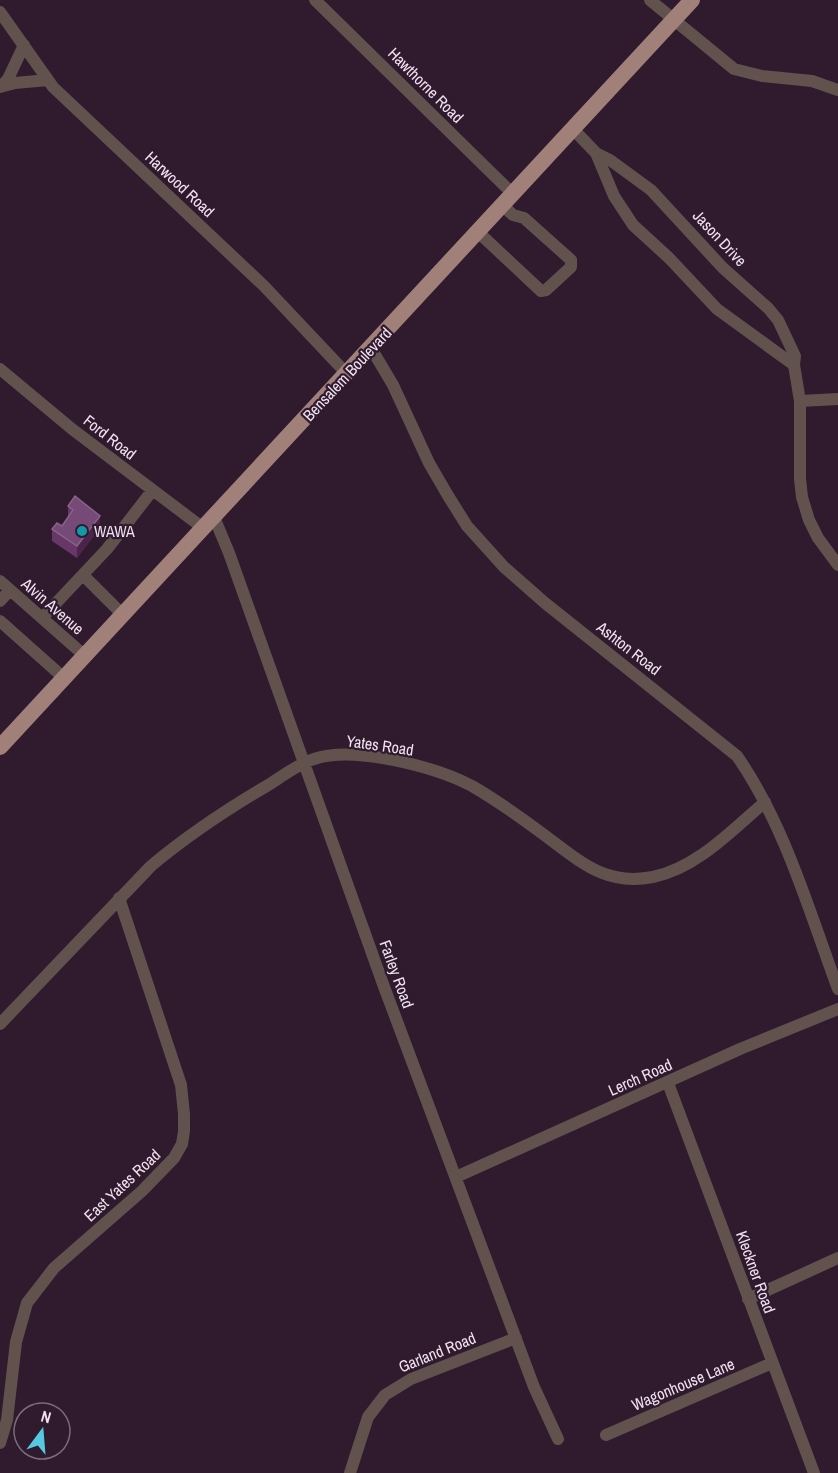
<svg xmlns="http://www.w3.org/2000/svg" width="838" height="1473" viewBox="0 0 838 1473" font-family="'Archivo Narrow',sans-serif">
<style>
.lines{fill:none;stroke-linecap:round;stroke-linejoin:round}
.minor{stroke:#61524e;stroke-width:12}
.major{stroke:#a08079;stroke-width:16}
.wall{fill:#673867}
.shaded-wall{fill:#4b244a}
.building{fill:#764a76;stroke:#896289;stroke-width:1.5}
.culture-dot{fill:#0f9aa8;stroke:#2f1a2e;stroke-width:2}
.labels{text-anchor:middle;stroke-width:4.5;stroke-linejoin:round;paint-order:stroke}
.street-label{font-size:16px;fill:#efe1ef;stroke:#2f1a2e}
.poi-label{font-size:16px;fill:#efe1ef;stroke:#2f1a2e;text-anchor:start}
</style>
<rect width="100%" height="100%" fill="#2f1a2e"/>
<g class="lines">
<path class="minor" d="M315,0L513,194
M650,0L734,69L762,76L812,81L838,90
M0,12L53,87L264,286L347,374
M2,86L8,79L24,45
M0,87L15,83L48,80
M573,129L596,153L610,160L651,190L723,268L768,308L778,320L795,356L794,365L800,401V479L802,497L809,520L818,538L838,565
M596,153L614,196L633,225L669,258L717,309L794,365
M478,232L541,291L546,290L571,267V260L524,218L513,215L502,205
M371,348L393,385L429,463L447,494L467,526L504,567L545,603L737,756C785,825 809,911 838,989
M0,369L72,429L203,528
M800,401L838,399
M214,517L229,553L383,984L534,1387L558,1439
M83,575L123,615
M0,581L85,656
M0,601L10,590
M42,618L107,549L152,491
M0,621L64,678
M0,1024L151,866C188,835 229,808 270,784C284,775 298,764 314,759C353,745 436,767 472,786C498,801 523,819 547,837C582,863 606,886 653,877C697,868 732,830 765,802
M668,1083L814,1473
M456,1177L740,1049L838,1009
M748,1299L838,1258
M606,1435L772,1363
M0,1443L7,1420L16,1342L27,1303L54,1268L142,1191L174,1158L182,1144L184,1131V1114L181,1085L119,898
M350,1473L368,1417L385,1395L411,1379L516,1338"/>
<path class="major" d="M0,747L692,0"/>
</g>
<path class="wall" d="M68,506L100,528L77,558L52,541V529L62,526L68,517Z"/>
<path class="shaded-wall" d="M100,516V528L77,558V546Z"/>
<path class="building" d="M75,496L100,516L77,546L52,529L57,523L62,526L73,510L68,506Z"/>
<circle class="culture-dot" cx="82" cy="531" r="6"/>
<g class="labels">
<g class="street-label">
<text transform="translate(426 85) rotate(45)" y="6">Hawthorne Road</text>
<text transform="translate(180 184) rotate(43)" y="6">Harwood Road</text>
<text transform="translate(720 238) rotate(47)" y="6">Jason Drive</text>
<text transform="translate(347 374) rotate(-47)" y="6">Bensalem Boulevard</text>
<text transform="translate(110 437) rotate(38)" y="6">Ford Road</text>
<text transform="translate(53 606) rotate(41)" y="6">Alvin Avenue</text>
<text transform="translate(629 648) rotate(38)" y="6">Ashton Road</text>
<text transform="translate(380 745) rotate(8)" y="6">Yates Road</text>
<text transform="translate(397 974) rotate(70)" y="6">Farley Road</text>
<text transform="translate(640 1077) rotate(-24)" y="6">Lerch Road</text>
<text transform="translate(122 1185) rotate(-43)" y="6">East Yates Road</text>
<text transform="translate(756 1272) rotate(70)" y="6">Kleckner Road</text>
<text transform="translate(437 1352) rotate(-22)" y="6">Garland Road</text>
<text transform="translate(683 1384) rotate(-23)" y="6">Wagonhouse Lane</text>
</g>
<g class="poi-label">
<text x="94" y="537">WAWA</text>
</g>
</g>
<g transform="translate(42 1431) rotate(16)"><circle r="28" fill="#2f1a2e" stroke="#7c6a7b" stroke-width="1.5"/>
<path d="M0-4.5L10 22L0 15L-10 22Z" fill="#56c9e1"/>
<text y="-9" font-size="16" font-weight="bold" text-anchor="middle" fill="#efe1ef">N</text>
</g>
</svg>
